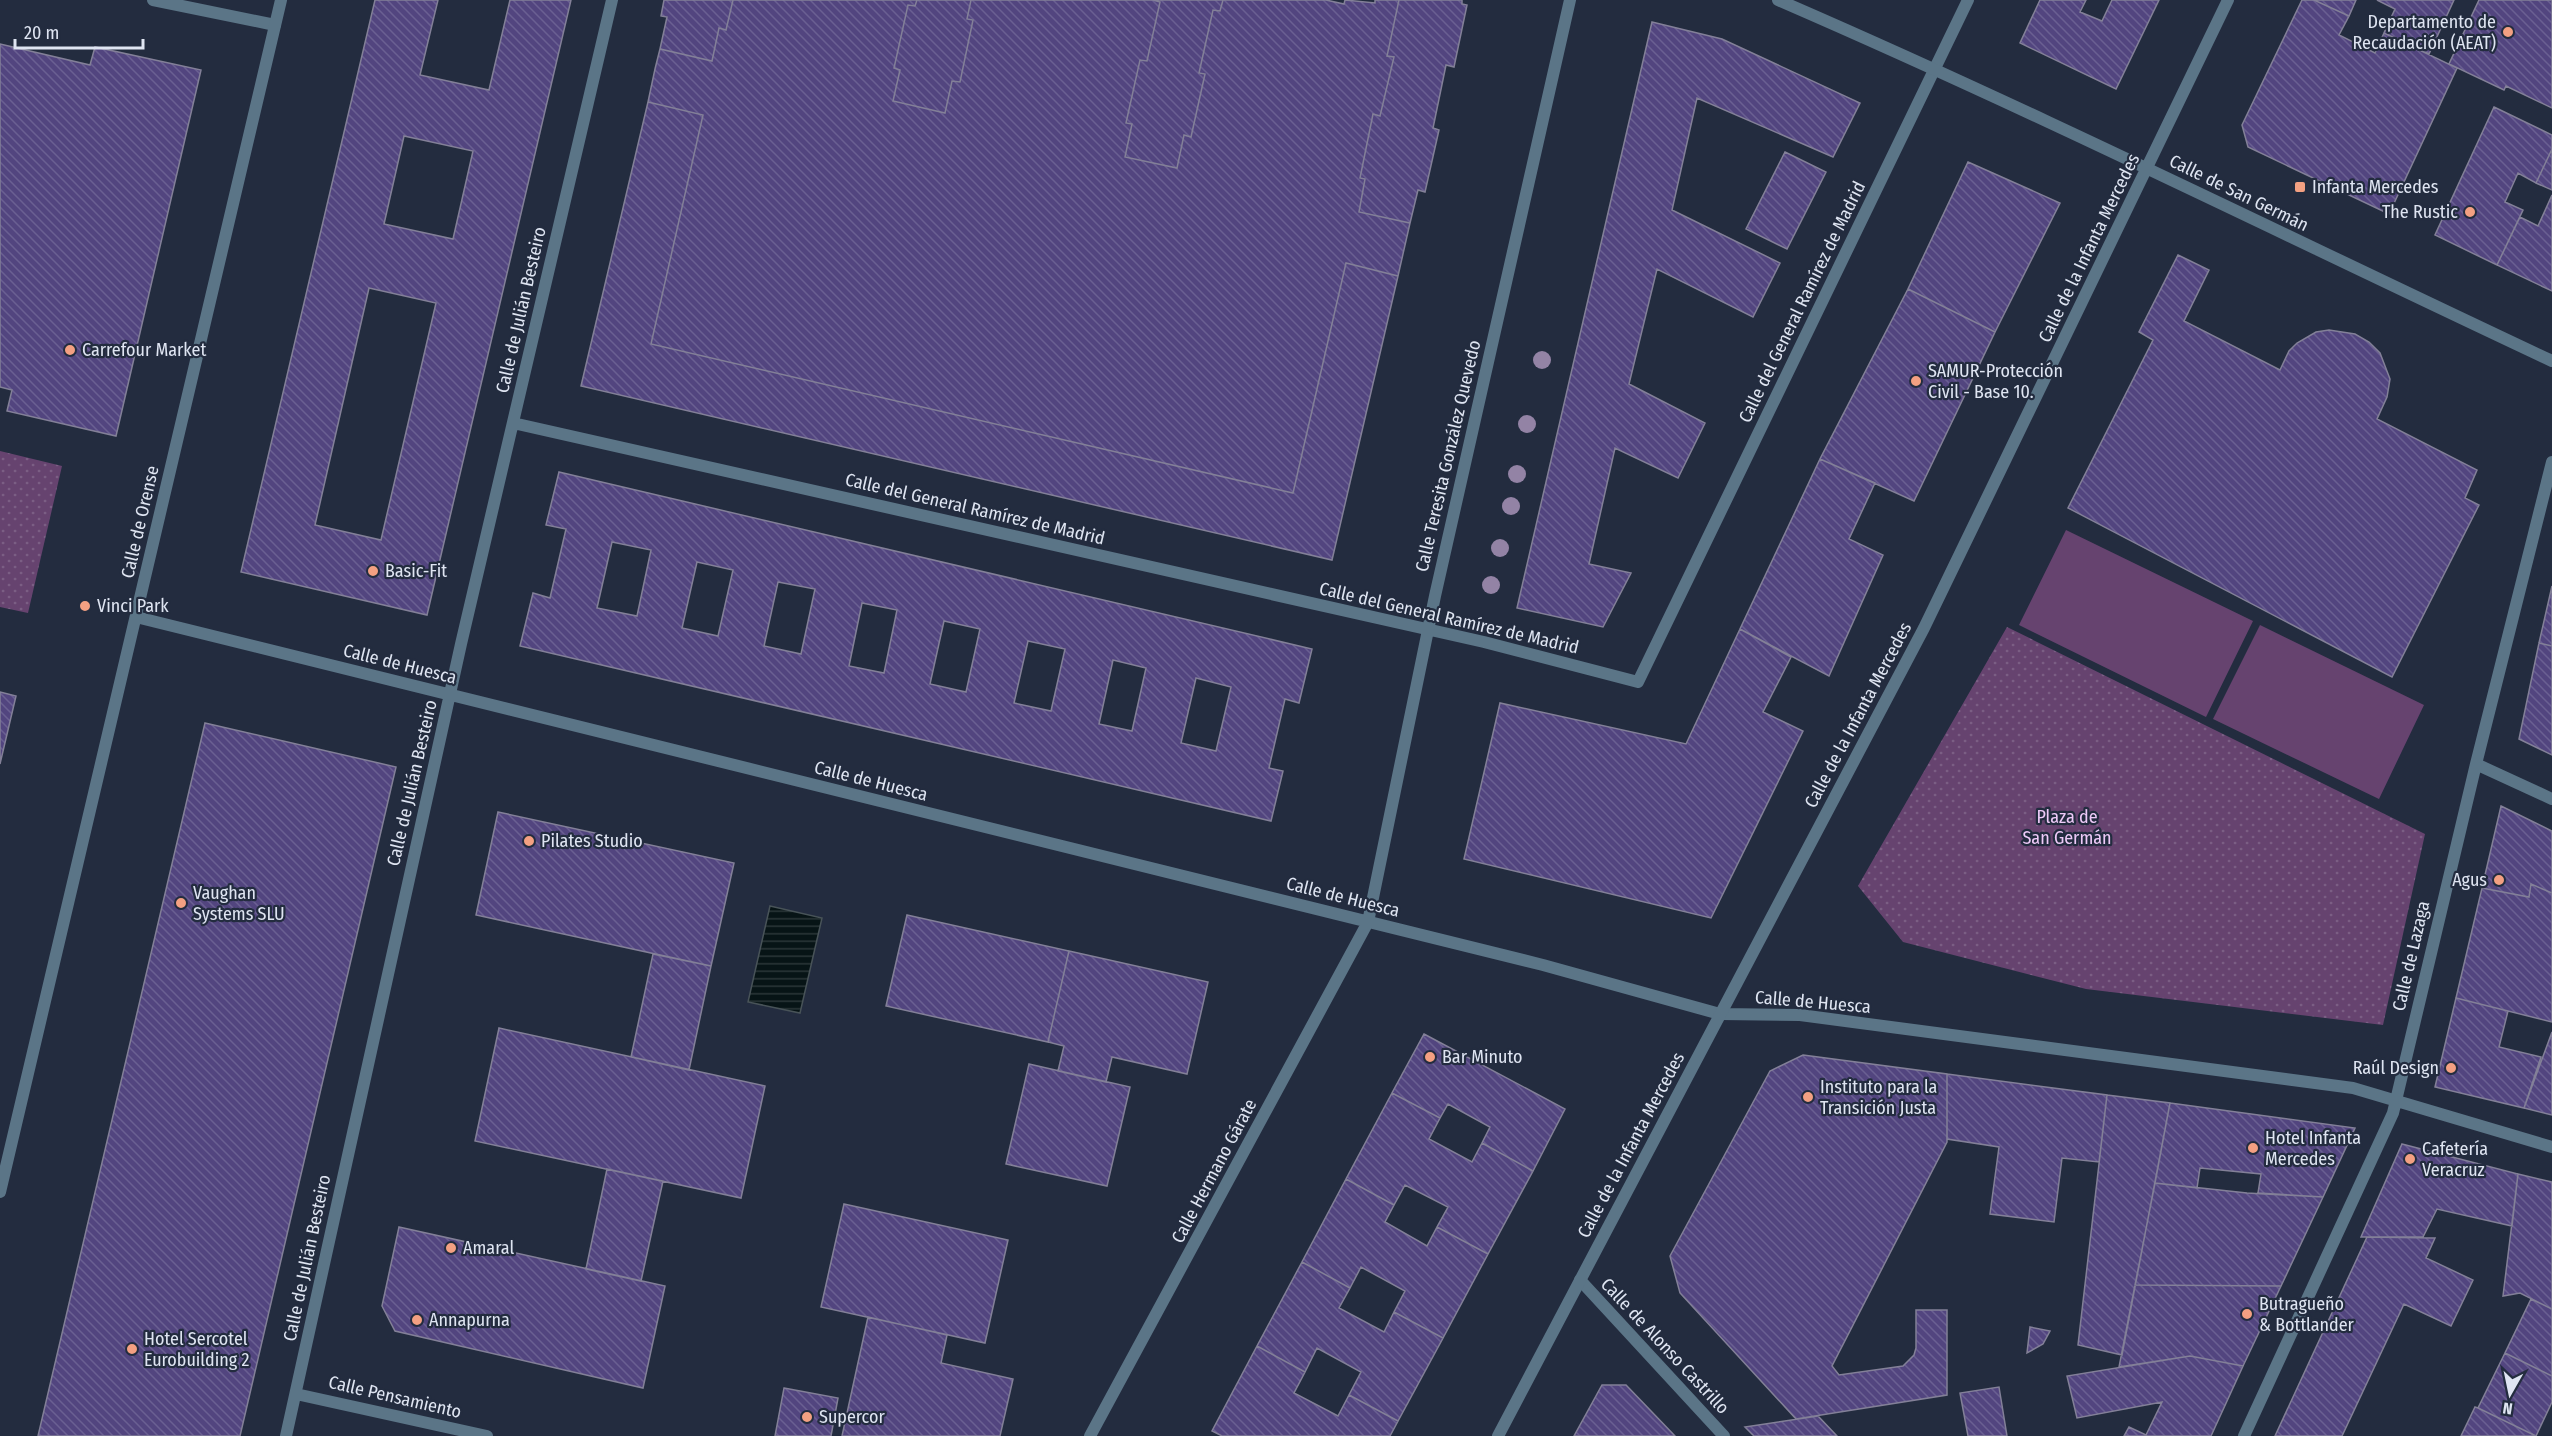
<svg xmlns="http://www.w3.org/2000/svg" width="2552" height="1436" viewBox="0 0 2552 1436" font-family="'Fira Sans Condensed',sans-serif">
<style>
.grass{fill:#66436f}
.park{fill:url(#park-dots)}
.water{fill:url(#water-rules);stroke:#485358;stroke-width:1.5}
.building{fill:url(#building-back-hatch);stroke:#838098;stroke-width:1.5;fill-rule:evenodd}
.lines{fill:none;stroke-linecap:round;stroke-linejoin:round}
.service{stroke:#5b7587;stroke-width:12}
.minor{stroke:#5b7587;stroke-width:12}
.tertiary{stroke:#5b7587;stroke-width:12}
.tree{fill:#9383a5}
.poi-dot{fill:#f3a082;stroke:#232c3f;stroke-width:2}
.labels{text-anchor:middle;stroke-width:4.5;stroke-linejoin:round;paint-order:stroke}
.poi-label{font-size:18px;fill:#dfe5f2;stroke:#232c3f;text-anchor:start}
.street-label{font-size:18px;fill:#dfe5f2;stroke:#232c3f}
.park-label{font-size:18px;fill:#eecaf8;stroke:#232c3f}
</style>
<defs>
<pattern id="park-dots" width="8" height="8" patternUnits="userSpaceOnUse" patternTransform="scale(1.5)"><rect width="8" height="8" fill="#66436f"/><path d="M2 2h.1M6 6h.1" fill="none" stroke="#7b5e84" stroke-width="1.8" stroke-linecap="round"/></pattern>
<pattern id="water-rules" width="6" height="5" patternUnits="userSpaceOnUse" patternTransform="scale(1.5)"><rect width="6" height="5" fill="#071416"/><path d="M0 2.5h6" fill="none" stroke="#2b3638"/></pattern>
<pattern id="building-back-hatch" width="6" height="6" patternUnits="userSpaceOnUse" patternTransform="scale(1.5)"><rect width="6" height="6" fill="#52457f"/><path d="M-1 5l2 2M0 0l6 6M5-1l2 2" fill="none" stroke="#6a6092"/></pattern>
</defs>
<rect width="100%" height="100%" fill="#232c3f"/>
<path class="grass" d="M2066,530L2253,621L2206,717L2019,625Z
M2260,625L2424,705L2379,799L2213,719Z"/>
<path class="park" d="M0,451L62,466L28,613L0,607Z
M2007,627L2425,834L2383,1025L2086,989L1903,942L1858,886Z"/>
<path class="water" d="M770,906L822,918L800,1013L748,1002Z"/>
<path class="building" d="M375,0H438L420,75L489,90L510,0H571L427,615L241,572ZM404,136L473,151L453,239L384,224ZM369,288L436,303L381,540L315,525Z
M664,0H733L726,30L719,28L712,61L660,49L667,17L661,16Z
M733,0H917L915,6L908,5L894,68L900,70L893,101L945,113L952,81L960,82L973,20L967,19L971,0H1153L1160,2L1147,61L1140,60L1126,123L1132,124L1125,157L1177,168L1184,135L1191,137L1205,74L1199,73L1213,10L1220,11L1223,0H1326L1344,4L1345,0L1375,3V0H1399L1387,56L1394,57L1380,116L1373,114L1360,178L1365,179L1359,212L1410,223L1398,276L1346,263L1293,493L651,344L703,115L648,102L655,69L660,49L712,61L719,28L726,30Z
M917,0H971L967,19L973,20L960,82L952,81L945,113L893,101L900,70L894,68L908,5L915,6Z
M1153,0H1223L1220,11L1213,10L1199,73L1205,74L1191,137L1184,135L1177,168L1125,157L1132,124L1126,123L1140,60L1147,61L1160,2Z
M1399,0H1462V4L1467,5L1454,67L1446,65L1433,128L1439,130L1425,192L1418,190L1410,223L1359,212L1365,179L1360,178L1373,114L1380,116L1394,57L1387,56Z
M2040,0H2086L2080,12L2102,21L2112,0H2159L2116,89L2020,43Z
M2302,0H2314L2349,16L2339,35L2375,53L2384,33L2457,68L2389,214L2248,147L2242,125Z
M2314,0H2356L2349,16Z
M2377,0H2454L2429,54L2384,33L2395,9Z
M2479,0H2552V108L2506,86L2504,90L2449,64Z
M1652,22L1722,39L1860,103L1833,157L1697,98L1672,210L1780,263L1753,317L1657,269L1629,384L1705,423L1678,478L1615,448L1589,564L1631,573L1603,627L1517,608Z
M0,44L90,65L95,47L201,70L116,436L7,411L12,390L0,387Z
M648,102L703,115L651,344L1293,493L1346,263L1398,276L1332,560L581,386Z
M2494,107L2552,135V149L2536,183L2518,173L2505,202L2523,210L2497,265L2435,235Z
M2552,149V190L2536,183Z
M1785,152L1826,172L1787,249L1746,229Z
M1968,162L2060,203L1995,332L1908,289Z
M2552,195V291L2497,265L2520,217L2538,226Z
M2178,255L2209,270L2184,321L2280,370L2289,351L2297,343L2316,332L2329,330L2355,334L2369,342L2380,353L2390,379L2387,397L2377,419L2477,470L2465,498L2479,505L2392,677L2068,508L2153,340L2139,332Z
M1908,289L1995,332L1914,501L1820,459Z
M1820,459L1875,483L1849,539L1883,555L1829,676L1740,629Z
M559,472L1312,649L1299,703L1285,699L1269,768L1283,771L1271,821L520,646L533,593L550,598L566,529L546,525ZM612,542L651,550L637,616L597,608ZM697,562L733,570L718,636L682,628ZM778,582L815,589L801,654L764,646ZM862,603L897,610L884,673L849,666ZM944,621L980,629L966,692L930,684ZM1028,641L1065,649L1051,711L1014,703ZM1113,660L1146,668L1132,731L1099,724ZM1196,678L1231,687L1216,751L1181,743Z
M2552,586V646L2539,643Z
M1740,629L1791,657L1763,712L1803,731L1711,918L1464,859L1500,703L1686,744Z
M2539,643L2552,646V755L2519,739Z
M0,692L16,696L0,764Z
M205,723L396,767L240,1436H38Z
M2501,806L2552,831V893L2531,884L2529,897L2482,888Z
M498,812L734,863L711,966L476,915Z
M2531,884L2552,893V1022L2456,998L2482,888L2529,897Z
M907,915L1069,951L1048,1042L886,1006Z
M1069,951L1208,982L1187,1074L1112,1057L1106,1082L1058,1071L1064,1046L1048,1042Z
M653,954L711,966L689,1070L631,1057Z
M2456,998L2508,1011L2499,1047L2541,1057L2524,1108L2435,1087Z
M499,1028L765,1086L741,1198L475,1141Z
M2552,1032V1115L2524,1108Z
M1424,1034L1565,1109L1533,1171L1482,1143L1490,1127L1448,1104L1440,1118L1392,1093Z
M1803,1055L1947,1074V1142L1832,1366L1839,1375L1903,1366L1914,1355L1916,1348V1310H1947V1395L1796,1419L1680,1293L1670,1256L1770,1071Z
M1029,1064L1130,1087L1107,1186L1006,1164Z
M1947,1074L2107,1095L2099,1162L2062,1158L2054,1222L1990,1214L1999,1147L1947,1139Z
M1392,1093L1440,1118L1429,1139L1472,1162L1482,1143L1533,1171L1488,1254L1437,1227L1448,1207L1405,1185L1394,1205L1346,1179Z
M2107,1095L2170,1103L2122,1355L2078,1345Z
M2170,1103L2355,1128L2323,1197L2258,1193L2261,1174L2200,1168L2197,1188L2155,1183Z
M2402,1144L2518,1174L2512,1226L2437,1209L2423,1237H2361Z
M607,1169L663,1181L641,1281L586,1269Z
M2518,1174L2552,1182V1309L2520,1293L2503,1296Z
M1346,1179L1394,1205L1385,1222L1427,1246L1437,1227L1488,1254L1443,1338L1394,1312L1405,1291L1361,1267L1350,1288L1302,1262Z
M2155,1183L2247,1193L2323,1197L2281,1286L2135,1285Z
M844,1204L1008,1240L985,1343L821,1307Z
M399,1227L665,1286L643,1388L395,1331L382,1306Z
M2367,1237L2435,1238L2426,1258L2473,1280L2451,1326L2404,1304L2342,1436H2275Z
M1302,1262L1350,1288L1339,1308L1384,1332L1394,1312L1443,1338L1398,1421L1349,1395L1361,1372L1317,1348L1305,1372L1257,1346Z
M2135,1285L2281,1286L2243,1366L2190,1356L2119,1367Z
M2531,1299L2552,1309V1376L2505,1353Z
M868,1317L947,1335L941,1363L1013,1379L1000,1436H842Z
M2030,1327L2050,1331L2043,1344L2027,1353Z
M1257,1346L1305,1372L1294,1393L1338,1416L1349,1395L1398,1421L1390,1436H1222L1212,1431Z
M2505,1353L2552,1376V1402L2536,1436L2478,1408Z
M2190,1356L2243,1366L2211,1436H2124L2129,1427L2146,1435L2162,1402L2077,1418L2067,1376Z
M1602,1385H1626L1675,1436H1574Z
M1999,1387L2007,1436H1968L1960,1393Z
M784,1388L838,1398L831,1436H775Z
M2475,1407L2478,1408L2536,1436H2461Z
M1818,1416L1837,1436H1754L1745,1427Z"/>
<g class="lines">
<path class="service" d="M153,0L275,25"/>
<path class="minor" d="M513,423L1484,642L1638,682L1968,0
M136,617L1543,965L1720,1014L1800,1015L2353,1088L2552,1147
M2476,764L2552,799
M1580,1280L1724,1436
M296,1394L487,1436
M286,1436L461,644L612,0
M1090,1436L1368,922L1435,596L1570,0
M2244,1436L2393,1113L2476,764L2552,462"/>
<path class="tertiary" d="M1778,0C2039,113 2294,240 2552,361
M0,1192L281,0
M1498,1436L1924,628L2228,0"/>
</g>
<g class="tree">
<circle cx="1542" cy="360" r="9"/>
<circle cx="1527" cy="424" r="9"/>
<circle cx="1517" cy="474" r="9"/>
<circle cx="1511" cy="506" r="9"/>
<circle cx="1500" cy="548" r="9"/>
<circle cx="1491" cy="585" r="9"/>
</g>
<g class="poi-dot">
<circle cx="2508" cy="32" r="6"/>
<rect x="2294" y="181" width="12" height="12" rx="3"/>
<circle cx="2470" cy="212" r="6"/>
<circle cx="70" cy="350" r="6"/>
<circle cx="1916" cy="381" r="6"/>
<circle cx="373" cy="571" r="6"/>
<circle cx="85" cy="606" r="6"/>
<circle cx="529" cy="841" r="6"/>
<circle cx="2499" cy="880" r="6"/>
<circle cx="181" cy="903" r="6"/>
<circle cx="1430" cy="1057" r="6"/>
<circle cx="2451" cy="1068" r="6"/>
<circle cx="1808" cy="1097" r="6"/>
<circle cx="2253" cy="1148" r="6"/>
<circle cx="2410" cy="1159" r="6"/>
<circle cx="451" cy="1248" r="6"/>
<circle cx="2247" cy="1314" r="6"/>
<circle cx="417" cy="1320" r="6"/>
<circle cx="132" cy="1349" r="6"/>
<circle cx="807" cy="1417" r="6"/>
</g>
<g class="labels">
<g class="poi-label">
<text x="2496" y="28" text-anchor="end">Departamento de<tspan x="2496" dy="21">Recaudación (AEAT)</tspan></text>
<text x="2312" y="193">Infanta Mercedes</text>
<text x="2458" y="218" text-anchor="end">The Rustic</text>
<text x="82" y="356">Carrefour Market</text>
<text x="1928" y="377">SAMUR-Protección<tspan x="1928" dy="21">Civil - Base 10.</tspan></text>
<text x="385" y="577">Basic-Fit</text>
<text x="97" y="612">Vinci Park</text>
<text x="541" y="847">Pilates Studio</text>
<text x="2487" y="886" text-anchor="end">Agus</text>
<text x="193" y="899">Vaughan<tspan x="193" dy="21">Systems SLU</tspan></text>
<text x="1442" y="1063">Bar Minuto</text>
<text x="2439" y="1074" text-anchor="end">Raúl Design</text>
<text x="1820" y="1093">Instituto para la<tspan x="1820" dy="21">Transición Justa</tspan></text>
<text x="2265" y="1144">Hotel Infanta<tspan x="2265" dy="21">Mercedes</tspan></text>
<text x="2422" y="1155">Cafetería<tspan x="2422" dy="21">Veracruz</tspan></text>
<text x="463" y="1254">Amaral</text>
<text x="2259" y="1310">Butragueño<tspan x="2259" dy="21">&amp; Bottlander</tspan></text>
<text x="429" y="1326">Annapurna</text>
<text x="144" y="1345">Hotel Sercotel<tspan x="144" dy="21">Eurobuilding 2</tspan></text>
<text x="819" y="1423">Supercor</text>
</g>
<g class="street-label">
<text transform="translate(2239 193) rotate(26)" y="6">Calle de San Germán</text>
<text transform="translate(2089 248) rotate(-64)" y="6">Calle de la Infanta Mercedes</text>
<text transform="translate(1802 302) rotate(-64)" y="6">Calle del General Ramírez de Madrid</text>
<text transform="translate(521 310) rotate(-77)" y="6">Calle de Julián Besteiro</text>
<text transform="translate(1448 456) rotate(-77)" y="6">Calle Teresita González Quevedo</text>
<text transform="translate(975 509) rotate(13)" y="6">Calle del General Ramírez de Madrid</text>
<text transform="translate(140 522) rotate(-77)" y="6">Calle de Orense</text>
<text transform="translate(1449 618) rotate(13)" y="6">Calle del General Ramírez de Madrid</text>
<text transform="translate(400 664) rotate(14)" y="6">Calle de Huesca</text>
<text transform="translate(1858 715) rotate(-62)" y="6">Calle de la Infanta Mercedes</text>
<text transform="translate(871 781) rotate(14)" y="6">Calle de Huesca</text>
<text transform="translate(412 783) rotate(-77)" y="6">Calle de Julián Besteiro</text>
<text transform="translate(1343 897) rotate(14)" y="6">Calle de Huesca</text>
<text transform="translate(2411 956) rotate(-77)" y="6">Calle de Lazaga</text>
<text transform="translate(1813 1002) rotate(5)" y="6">Calle de Huesca</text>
<text transform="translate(1631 1145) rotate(-62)" y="6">Calle de la Infanta Mercedes</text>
<text transform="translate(1214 1171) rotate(-62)" y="6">Calle Hermano Gárate</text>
<text transform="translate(307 1258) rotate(-78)" y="6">Calle de Julián Besteiro</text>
<text transform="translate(1665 1346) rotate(47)" y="6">Calle de Alonso Castrillo</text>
<text transform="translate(395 1397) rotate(13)" y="6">Calle Pensamiento</text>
</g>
<g class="park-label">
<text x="2067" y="823">Plaza de<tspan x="2067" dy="21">San Germán</tspan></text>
</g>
</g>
<g transform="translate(2510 1394) rotate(189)" stroke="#232c3f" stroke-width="4.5" paint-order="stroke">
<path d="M0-4.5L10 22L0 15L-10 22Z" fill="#dfe5f2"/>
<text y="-9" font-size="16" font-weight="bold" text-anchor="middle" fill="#dfe5f2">N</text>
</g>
<path d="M15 39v9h128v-9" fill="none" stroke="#dfe5f2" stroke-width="3"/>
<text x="24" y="39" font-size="18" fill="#dfe5f2" stroke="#232c3f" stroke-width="4.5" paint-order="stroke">20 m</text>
</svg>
